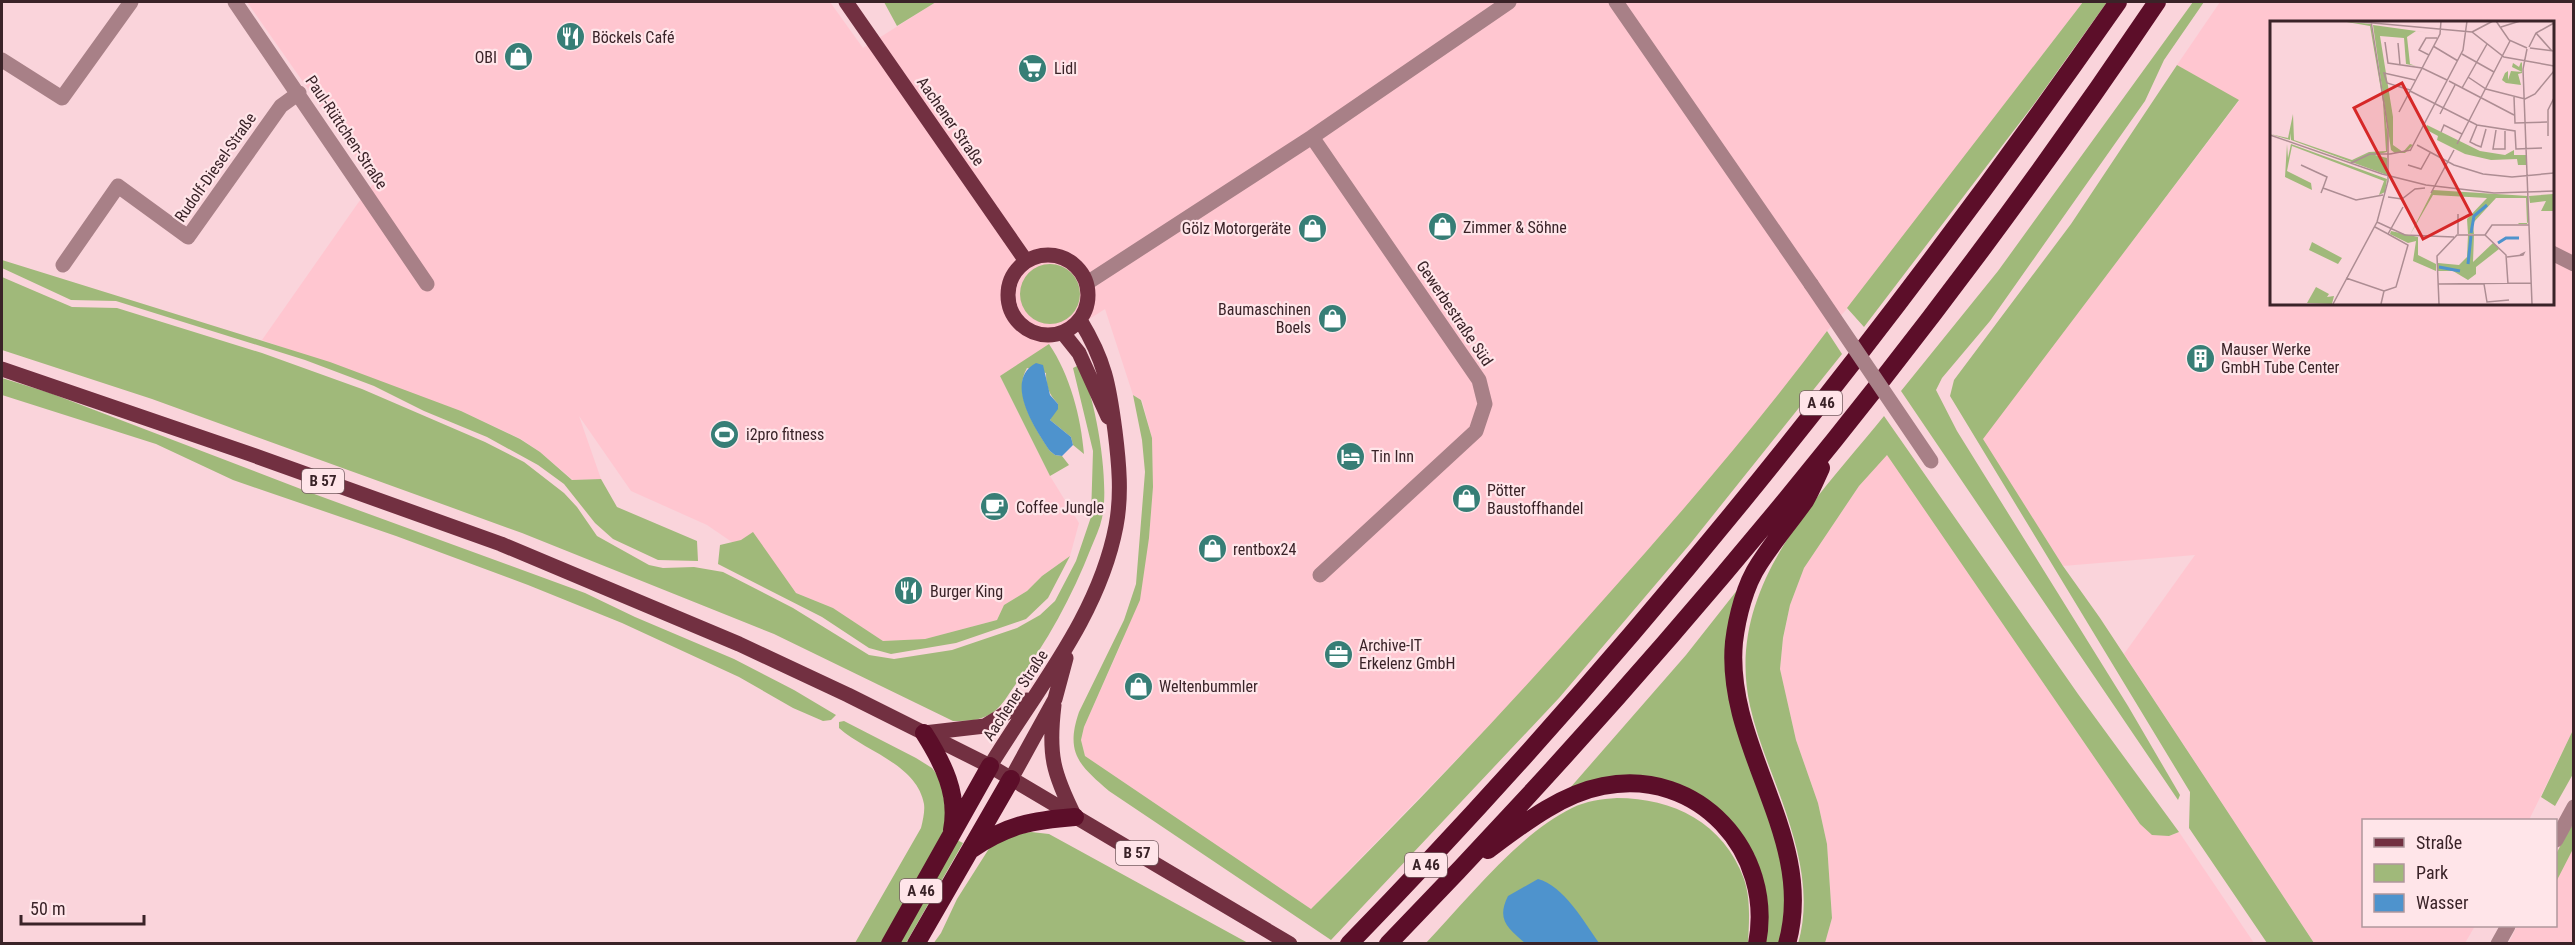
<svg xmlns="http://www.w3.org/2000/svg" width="2575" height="945" viewBox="0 0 2575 945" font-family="'Roboto Condensed',sans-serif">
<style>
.built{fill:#ffc6d0;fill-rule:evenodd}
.green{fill:#a0b97a}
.water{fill:#4e93cd}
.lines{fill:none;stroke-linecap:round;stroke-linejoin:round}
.minor{stroke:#a88087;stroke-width:15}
.major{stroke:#723041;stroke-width:15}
.highway{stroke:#5c0e29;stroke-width:18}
.minor-bridge{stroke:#a88087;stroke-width:15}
.labels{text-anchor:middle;stroke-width:4.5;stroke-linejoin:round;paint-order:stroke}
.shield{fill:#ffe5e9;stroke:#755d62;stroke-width:1.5}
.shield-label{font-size:15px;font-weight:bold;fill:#3a2328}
.poi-label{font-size:16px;fill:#3a2328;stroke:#ffe5e9;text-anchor:start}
.street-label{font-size:16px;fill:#3a2328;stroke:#ffe5e9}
.inset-river{fill:none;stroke:#4e93cd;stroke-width:3}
.inset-road{fill:none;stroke:#ad8d93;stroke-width:1.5}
.view{fill:#d62828;fill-opacity:0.15;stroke:#d62828;stroke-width:3}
.inset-edge{fill:none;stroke:#3a2328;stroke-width:3}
</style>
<rect width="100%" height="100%" fill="#fad4db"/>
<path class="built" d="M247,2H830L863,48L936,2H2083L1854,301L1827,331L1776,400L1696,496L1523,691L1311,909L1085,756L1081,740L1084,727L1122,642L1149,538L1153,487L1152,438L1142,400L1133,395L1105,309L1000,376L1050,476L1079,523L1070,556L1042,576L1027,591L1004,605L997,620L925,639L883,641L833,608L796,593L786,579L707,525L631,491L579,416L601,479L573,480L540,452L521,439L461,411L262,340L358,203L374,183Z
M2220,2H2573V730L2529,820H2364V926H2475L2465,943H2314L2124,654L2195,555L2063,566L1982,439L2239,101L2177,65ZM2272,22H2552V303H2272Z
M1887,454L2140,824L2169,836L2179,832L2254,943H1825L1832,918L1827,844L1818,803L1796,740L1780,669L1783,639L1790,605L1804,568L1859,486Z
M2573,821V943L2508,944L2517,926H2556V854Z"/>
<path class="green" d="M884,2H936L897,26Z
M2083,2H2107L2034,104L1864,327L1847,308Z
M2193,2H2204L2164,60L2145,101L1990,321L1942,378L1936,390L1957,431L2128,706L2180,795L2178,800L1901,391L1998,271Z
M2177,65L2239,100L1983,439L2063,566L2100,618L2314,943H2267L2189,828L2190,792L1950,396L1954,380L2071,224Z
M2,260L330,362L461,411L520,439L540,452L572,480L601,479L617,507L697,541L698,561L658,560L613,539L595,523L564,484L538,465L487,437L424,411L374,386L305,360L116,301L71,300L2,268Z
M1020 294a30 30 0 1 1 60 0a30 30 0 1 1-60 0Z
M2,277L72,307L117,308L262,353L362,389L485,442L524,462L564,493L577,507L597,536L649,565L663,568L694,567L723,572L793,608L869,655L894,659L952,650L1017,628L1040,615L1055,601L1076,561L1091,517L1093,451L1073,368L1079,365C1096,397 1110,483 1102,518C1100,528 1095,538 1091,548C1072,597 1045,646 1013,688C1008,695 1003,704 996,710C983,721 969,721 953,721L774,634L522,533L152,399L2,350Z
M1827,331L1842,354L1690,544L1559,698L1331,940L1109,791C1079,765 1065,753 1079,712L1124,620L1136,584L1145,472L1142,440L1133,395L1141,400L1152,438L1153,487L1149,538L1140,600L1084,727L1081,740L1085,756L1311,909C1412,809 1510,705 1604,599C1682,512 1758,424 1827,331Z
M1049,344C1070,375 1081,417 1084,454L1073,445L1071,437L1050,420L1058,404C1049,394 1046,387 1046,373L1027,368C1012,393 1035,428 1050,451L1055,455L1062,456L1069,465L1050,476L1000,376Z
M2,378L50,393L306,491L585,593L635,617L734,659L794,690L836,715L831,720L823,721L793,708L739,677L622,623L528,585L396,536L233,480L156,444L2,395Z
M1884,416L2078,694L2179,832L2169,836L2152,835L2140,824L1887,455L1859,486L1804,568L1790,605L1783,638L1780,669L1796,740L1818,803L1827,844L1832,918L1825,943L1798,944C1812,895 1798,847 1782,801C1771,770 1757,738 1750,706C1724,588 1816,500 1884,416Z
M753,532L796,593L833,608L883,641L925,639L997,620L1004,605L1027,591L1042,576L1070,556L1048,598L1026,619L956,643L891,654L869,648L822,617L718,564L720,545L741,540Z
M1742,584L1728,643L1787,878L1781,943H1763V878L1754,854L1728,818L1634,776L1605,778L1563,796L1686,655Z
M844,721L916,758L932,768L941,780L948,827L883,943H855L921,828C923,820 925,811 924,804C917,764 864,751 839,728V722Z
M2573,730V774L2555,806L2541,797Z
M1617,798C1673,798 1724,823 1744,879C1751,900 1749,922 1748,943L1425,944C1467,900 1517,835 1572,808C1586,801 1601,799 1617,798Z
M2571,826L2573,828V849L2556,882V854Z
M1031,832L1049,834L1248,943L933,944L941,933L957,899L990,847L1013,835Z
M955,839L963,843L906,943L897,944Z"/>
<path class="water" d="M1036,363L1043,365L1050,395L1058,404V409L1050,420L1071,437L1073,445L1062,456L1055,455L1050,451C1035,429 1003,381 1036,363Z
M1538,879C1563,885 1585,923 1599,943H1525C1508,928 1496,920 1508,896Z"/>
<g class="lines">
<path class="minor" d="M235,2L427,284
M1616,2L1811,284
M2,60L62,98L131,2
M1312,137L1479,380L1485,404L1476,431L1320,575
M2552,253L2574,264
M63,265L118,186L188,237L281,106L299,93
M1087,283L1312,137L1509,2
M2556,840L2574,807
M2498,944L2508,926"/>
<path class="major" d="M846,2L1026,261
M1008 295a40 40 0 1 1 80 0a40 40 0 1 1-80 0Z
M1063,333L1079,353L1108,417
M2,369L250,454L501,544L739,644L848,695L990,766L1290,944
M1054,705C1048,755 1053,773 1075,817
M924,733L985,726L1027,700
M990,766C1036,690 1099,616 1116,526C1122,495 1119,463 1115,431C1109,385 1105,361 1080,320
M1011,779L1055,699L1066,658"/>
<path class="highway" d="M924,733C943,763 959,794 952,830
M972,849C1007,825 1033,820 1075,817
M1488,850C1523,824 1561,794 1603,786C1698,767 1775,852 1757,944
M890,944L990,766
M916,944L1011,779
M1349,944C1633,653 1886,334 2118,2
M1388,944C1671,653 1931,338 2157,2
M1787,944C1817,838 1724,748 1734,642C1737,617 1745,585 1759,564C1773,542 1790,522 1805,501C1811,491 1816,479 1821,468"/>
<path class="minor-bridge" d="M1811,284L1931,461"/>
</g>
<defs>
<symbol id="restaurant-disc" viewBox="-11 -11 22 22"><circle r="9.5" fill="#377e76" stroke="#ffe5e9"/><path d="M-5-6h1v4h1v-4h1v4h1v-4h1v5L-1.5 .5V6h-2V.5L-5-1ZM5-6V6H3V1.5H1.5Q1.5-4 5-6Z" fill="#fff"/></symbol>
<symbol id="shop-disc" viewBox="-11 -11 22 22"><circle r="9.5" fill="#377e76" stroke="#ffe5e9"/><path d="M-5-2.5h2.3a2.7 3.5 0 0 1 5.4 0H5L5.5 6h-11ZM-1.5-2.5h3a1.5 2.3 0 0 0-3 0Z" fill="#fff"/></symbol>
<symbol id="supermarket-disc" viewBox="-11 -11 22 22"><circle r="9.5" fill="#377e76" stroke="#ffe5e9"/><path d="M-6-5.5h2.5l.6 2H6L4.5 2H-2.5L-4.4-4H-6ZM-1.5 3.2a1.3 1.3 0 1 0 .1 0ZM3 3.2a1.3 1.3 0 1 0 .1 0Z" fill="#fff"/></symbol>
<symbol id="building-disc" viewBox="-11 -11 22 22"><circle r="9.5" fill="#377e76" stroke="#ffe5e9"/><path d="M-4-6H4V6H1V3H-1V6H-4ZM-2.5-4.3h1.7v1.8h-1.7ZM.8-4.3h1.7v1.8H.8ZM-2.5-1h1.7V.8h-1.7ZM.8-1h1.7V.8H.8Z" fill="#fff"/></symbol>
<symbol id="stadium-disc" viewBox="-11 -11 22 22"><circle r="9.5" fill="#377e76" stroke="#ffe5e9"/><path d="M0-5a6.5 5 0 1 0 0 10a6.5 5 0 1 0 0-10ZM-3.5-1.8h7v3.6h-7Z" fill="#fff"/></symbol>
<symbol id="hotel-disc" viewBox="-11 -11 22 22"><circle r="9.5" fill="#377e76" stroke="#ffe5e9"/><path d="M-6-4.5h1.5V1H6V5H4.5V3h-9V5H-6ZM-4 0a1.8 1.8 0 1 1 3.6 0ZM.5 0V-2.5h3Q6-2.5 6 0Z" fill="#fff"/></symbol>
<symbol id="cafe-disc" viewBox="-11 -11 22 22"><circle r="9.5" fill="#377e76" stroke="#ffe5e9"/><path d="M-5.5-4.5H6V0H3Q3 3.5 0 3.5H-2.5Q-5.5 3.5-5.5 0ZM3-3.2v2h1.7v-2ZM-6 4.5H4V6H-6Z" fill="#fff"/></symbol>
<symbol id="office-disc" viewBox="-11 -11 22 22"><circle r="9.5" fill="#377e76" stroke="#ffe5e9"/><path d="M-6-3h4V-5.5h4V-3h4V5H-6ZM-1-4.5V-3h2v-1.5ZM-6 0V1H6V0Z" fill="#fff"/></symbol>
</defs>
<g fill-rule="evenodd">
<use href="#restaurant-disc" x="554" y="20" width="33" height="33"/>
<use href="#shop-disc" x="502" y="40" width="33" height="33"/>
<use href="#supermarket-disc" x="1016" y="52" width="33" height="33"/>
<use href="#shop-disc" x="1426" y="210" width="33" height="33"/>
<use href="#shop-disc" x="1296" y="212" width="33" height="33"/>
<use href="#shop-disc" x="1316" y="302" width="33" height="33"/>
<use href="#building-disc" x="2184" y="342" width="33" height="33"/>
<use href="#stadium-disc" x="708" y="418" width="33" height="33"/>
<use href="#hotel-disc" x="1334" y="440" width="33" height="33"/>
<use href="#shop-disc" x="1450" y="482" width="33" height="33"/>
<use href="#cafe-disc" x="978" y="490" width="33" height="33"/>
<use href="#shop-disc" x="1196" y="532" width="33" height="33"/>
<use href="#restaurant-disc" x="892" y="574" width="33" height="33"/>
<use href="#office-disc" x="1322" y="638" width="33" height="33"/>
<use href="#shop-disc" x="1122" y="670" width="33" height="33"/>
</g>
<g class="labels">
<g class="shield">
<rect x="1800" y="391" width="42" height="24" rx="4.5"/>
<rect x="302" y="469" width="42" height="24" rx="4.5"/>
<rect x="1116" y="841" width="42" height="24" rx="4.5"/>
<rect x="1405" y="853" width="42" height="24" rx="4.5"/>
<rect x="900" y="879" width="42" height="24" rx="4.5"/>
</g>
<g class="shield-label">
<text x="1821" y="408">A 46</text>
<text x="323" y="486">B 57</text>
<text x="1137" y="858">B 57</text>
<text x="1426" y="870">A 46</text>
<text x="921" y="896">A 46</text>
</g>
<g class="poi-label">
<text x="592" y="43">Böckels Café</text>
<text x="497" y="63" text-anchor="end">OBI</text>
<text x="1054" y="74">Lidl</text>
<text x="1463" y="233">Zimmer &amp; Söhne</text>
<text x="1291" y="234" text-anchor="end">Gölz Motorgeräte</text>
<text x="1311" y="315" text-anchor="end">Baumaschinen<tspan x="1311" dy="18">Boels</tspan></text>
<text x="2221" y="355">Mauser Werke<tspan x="2221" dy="18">GmbH Tube Center</tspan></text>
<text x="746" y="440">i2pro fitness</text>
<text x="1371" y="462">Tin Inn</text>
<text x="1487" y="496">Pötter<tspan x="1487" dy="18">Baustoffhandel</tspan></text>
<text x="1016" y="513">Coffee Jungle</text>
<text x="1233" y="555">rentbox24</text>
<text x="930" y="597">Burger King</text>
<text x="1359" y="651">Archive-IT<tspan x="1359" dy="18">Erkelenz GmbH</tspan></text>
<text x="1159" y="692">Weltenbummler</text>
</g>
<g class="street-label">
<text transform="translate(951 121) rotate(55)" y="6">Aachener Straße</text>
<text transform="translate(347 132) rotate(56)" y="6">Paul-Rüttchen-Straße</text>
<text transform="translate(215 167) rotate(-55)" y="6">Rudolf-Diesel-Straße</text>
<text transform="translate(1455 313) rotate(56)" y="6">Gewerbestraße Süd</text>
<text transform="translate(1015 695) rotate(-57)" y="6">Aachener Straße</text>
</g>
</g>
<g transform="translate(2270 21)">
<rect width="284" height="284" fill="#fad4db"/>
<path d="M71,0L101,3L113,75L118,117L117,131L105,134L117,137V154L21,119V112L20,119L0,113L18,117L23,93L24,119L82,139L99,131L116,130L113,81L100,5ZM103,4L168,13L146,10L137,16L140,43L146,45L136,43L134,17L110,15L123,96V124L133,131L140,123L143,124L135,132H125L121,129ZM251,41L252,42V52L248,53L251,64L236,62L232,59L235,52L238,50V59L241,50L252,51L242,46L243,42L249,46ZM157,104L210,130L235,134L244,129V134H256V144H248L247,138L221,139L195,133L167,119L168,115L155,108ZM17,123L18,137L21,123L117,158L115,171L109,174L114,160L22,125L17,150L41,162L42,169L15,156ZM163,169L258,175V201L257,203H249L248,202H257L256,177H226L203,202L204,213H198L197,198L217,177L163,174L140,214ZM283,173V190H271L276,180L260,182L259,175ZM121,210L148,216V234L166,243V250L143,240L146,220L138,222L120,213ZM198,214H204L203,241L223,222L229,228L206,246V253L198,259L183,250H168V242L189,244L197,236ZM42,221L72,237L68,243L39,229ZM46,266L59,273L57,276L64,275L62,283L37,282Z" fill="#a0b97a"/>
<path class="inset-river" d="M201,212L204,195L217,184M228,222L236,217H249M198,243L201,215M169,246L190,250"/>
<path class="inset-road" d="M81,0L202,11L234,36L284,45M226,0L239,19L257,27M231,6L250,0M202,11L223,0M266,12L282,30M115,21L118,42L152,47L177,59M128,22L130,44M163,25L188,40M259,26L266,12L284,2M260,27L284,30M257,28L253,48L262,283M192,33L224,51M159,34L149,29L156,17H167M198,56L216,68L255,78L265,73L284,50M179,60L244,94M192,67L217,23M140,69L117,62L114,52L145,59M140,70L207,104L245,110L246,128L272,127M244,76L245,102L277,101M129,91L170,13L171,0M170,93L185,64M207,104L200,121L206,124L211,126L216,108M226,109L223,128H235V110M171,111L174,104L192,113M0,114L112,153L156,164L224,172L284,170M278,115V89L284,77M187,123L240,20M147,124L184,144L213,153L242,156L284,152M140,130L193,29L197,0M120,133L141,129M81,142L100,133H120M31,144L57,156L53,167M138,144L151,148L160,132M51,172L53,167L86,179L113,174M161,172L184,129M118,176L132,178L145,168L155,167M188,193V213M107,201L135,214L184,216M105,206L118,213L133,186M215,214L222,204H259M237,236L253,234L254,232L250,234M76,257L114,270L111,283M168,263L261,262M214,263L217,281L239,279M114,270L126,266L138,224L118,213M63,283L107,201L118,160V108L101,0M169,283L167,235L187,214H215L236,234L238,263"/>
<path class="view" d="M132,62L201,193L153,218L84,87Z"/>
<rect width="284" height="284" class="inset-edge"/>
</g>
<rect width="2575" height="945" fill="none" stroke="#3a2328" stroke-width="6"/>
<rect x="2362" y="819" width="195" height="108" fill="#ffe5e9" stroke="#b0979c" stroke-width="1.5"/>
<rect x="2374" y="838" width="30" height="9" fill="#723041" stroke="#b0979c" stroke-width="1.5"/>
<text x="2416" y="849" font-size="18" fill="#3a2328">Straße</text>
<rect x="2374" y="864" width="30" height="18" fill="#a0b97a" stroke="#b0979c" stroke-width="1.5"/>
<text x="2416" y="879" font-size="18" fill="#3a2328">Park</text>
<rect x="2374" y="894" width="30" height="18" fill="#4e93cd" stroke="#b0979c" stroke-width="1.5"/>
<text x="2416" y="909" font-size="18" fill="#3a2328">Wasser</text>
<path d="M21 915v9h123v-9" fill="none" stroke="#3a2328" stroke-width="3"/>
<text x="30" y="915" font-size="18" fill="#3a2328" stroke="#ffe5e9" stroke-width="4.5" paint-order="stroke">50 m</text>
</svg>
